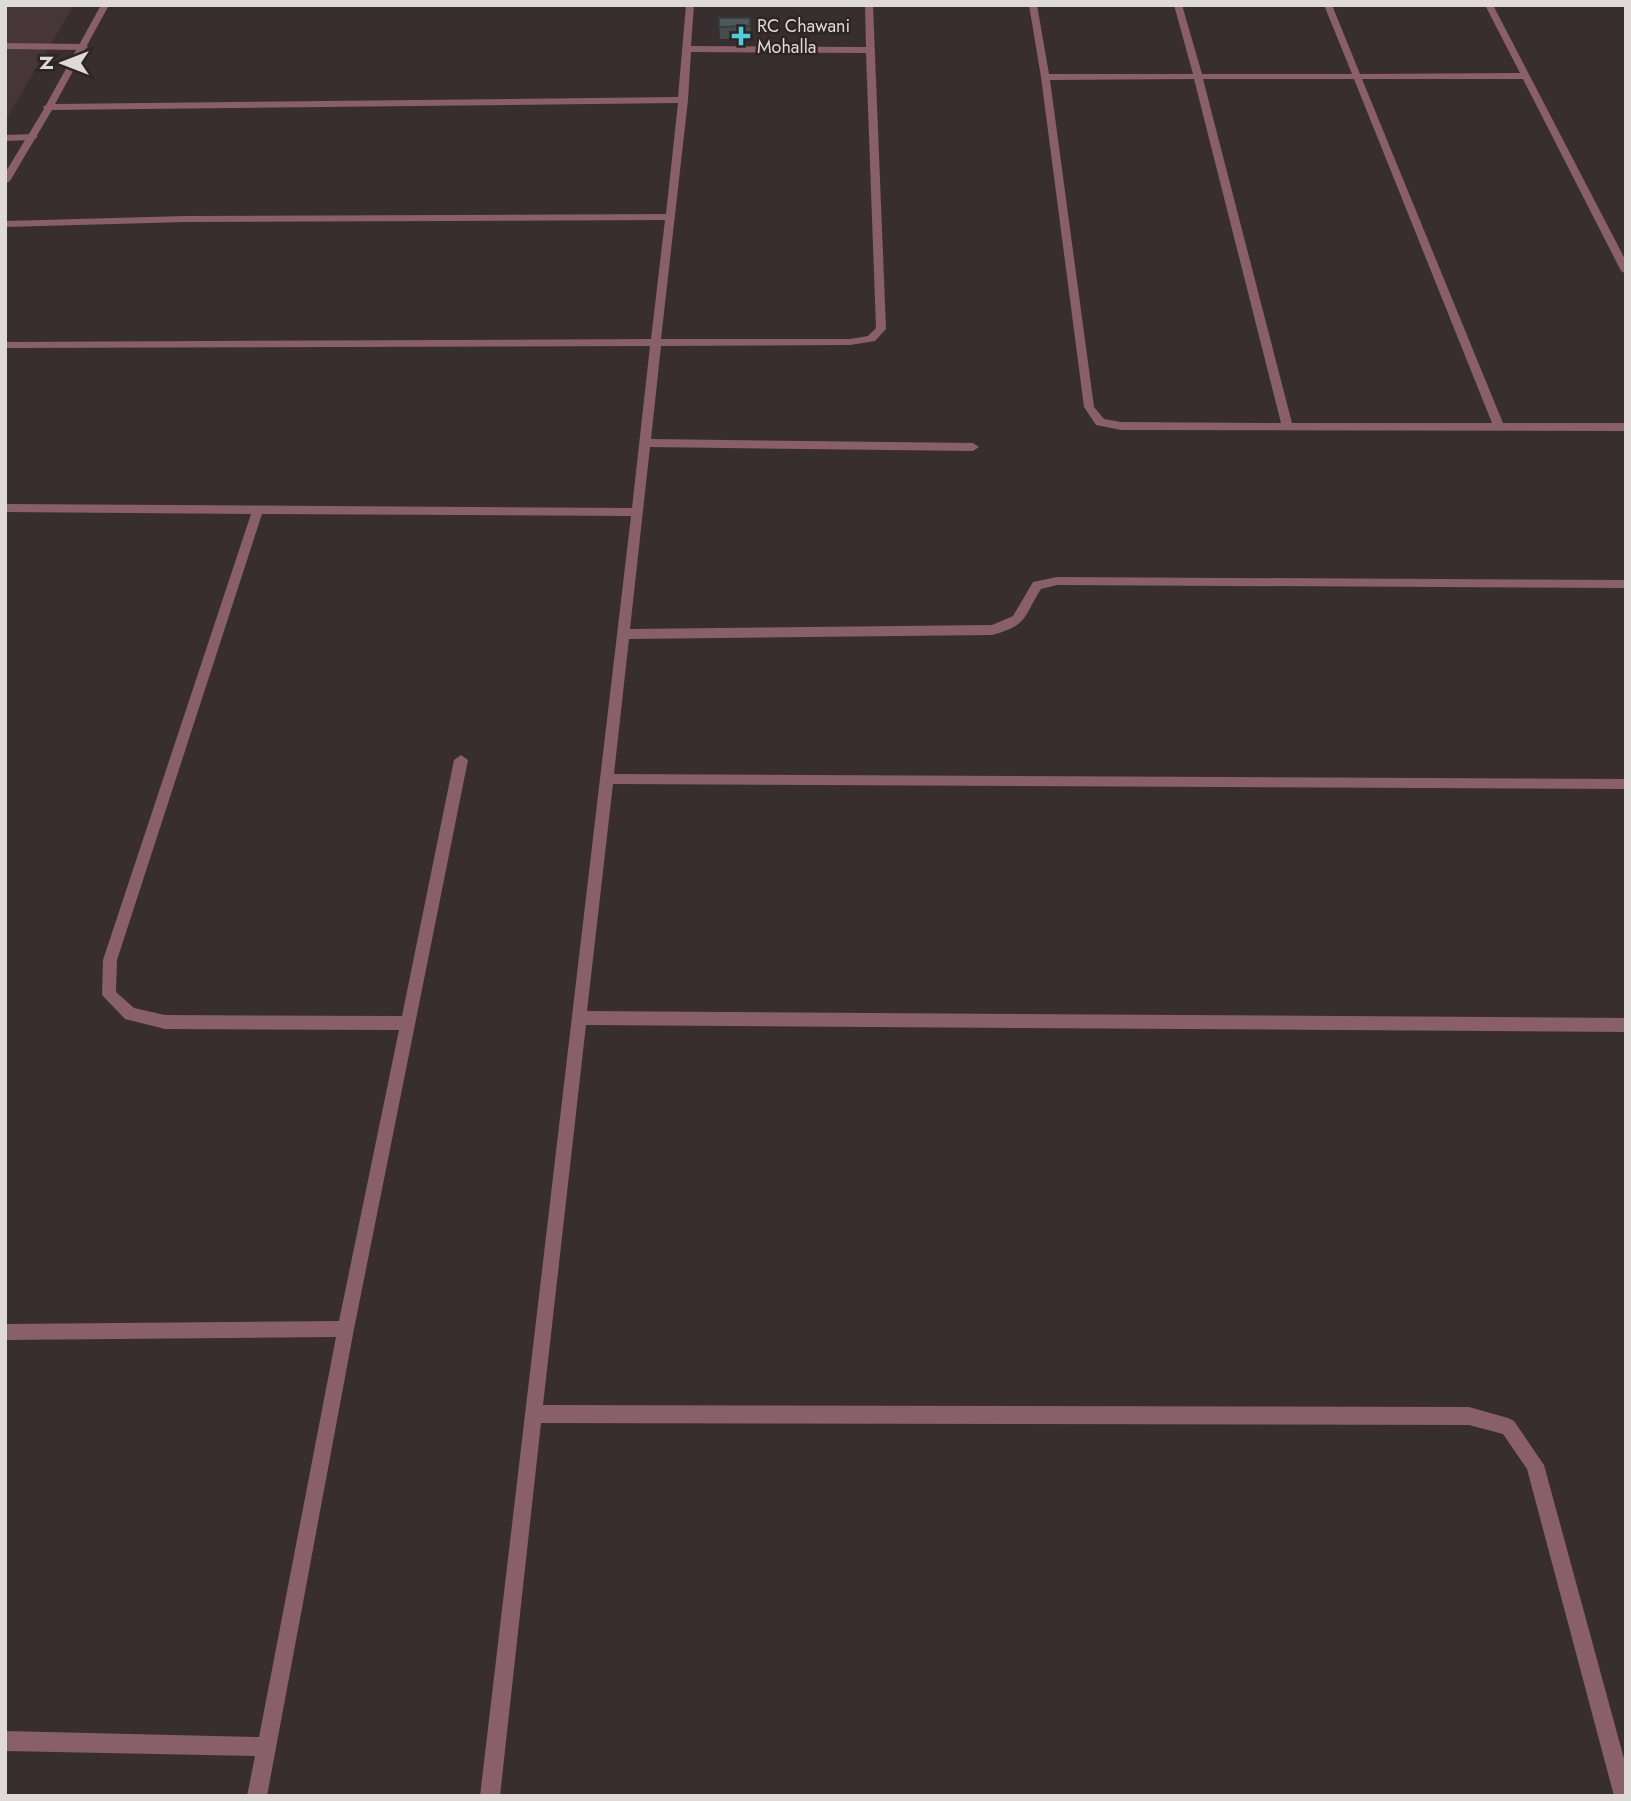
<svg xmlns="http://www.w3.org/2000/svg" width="1631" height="1801" viewBox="0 0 1631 1801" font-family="Jost,sans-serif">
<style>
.built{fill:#463539}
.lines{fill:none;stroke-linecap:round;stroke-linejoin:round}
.service{fill:#895f69;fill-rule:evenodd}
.minor{fill:#895f69;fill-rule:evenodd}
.wall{fill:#434d4d}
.building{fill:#4e595a;stroke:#373e3f;stroke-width:2}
.poi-dot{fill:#52ccd6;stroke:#2d2426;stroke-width:2.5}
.labels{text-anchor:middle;stroke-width:5;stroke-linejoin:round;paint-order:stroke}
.far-poi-label{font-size:18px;fill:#dfd9da;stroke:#2d2426;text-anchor:start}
</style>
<rect width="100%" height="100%" fill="#382e30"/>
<path class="built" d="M5,5H74L5,121Z"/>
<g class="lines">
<path class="service" d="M5,43L84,44L88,47L84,50L5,49Z
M5,135L33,134L38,137L33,140L5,141Z"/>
<path class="minor" d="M101,5H109L55,104L678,97L686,5H694L691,46L866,47L865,5H873L886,329L875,341L850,345L661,346L651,439L973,443L979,447L973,451L650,447L630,629L992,625L1013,616L1033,582L1057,577L1626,580V588L1057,585L1041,589C1023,617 1029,625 992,635L629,639L614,774L1626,779V789L613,784L587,1011L1626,1018V1032L586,1025L543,1405L1469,1407L1508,1418L1514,1421L1544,1465L1626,1766V1796H1614L1527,1469L1503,1434L1469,1425L541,1423L500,1796H480L631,516L262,514L117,960L116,992L134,1008L165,1015L402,1016L454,760L461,755L468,760L354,1329L267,1796H247L255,1756L5,1751V1731L259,1737L336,1337L5,1340V1324L339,1321L399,1030L165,1029L125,1019L102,995L103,960L251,514L5,512V504L632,508L650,346L5,348V342L651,339L665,220L186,222L5,227V221L186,216L666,214L678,103L52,110L10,181L5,184V173L44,109L43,107L46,105ZM691,52L866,53L876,328L868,336L850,339H661L688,100Z
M1029,5H1037L1049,74H1193L1174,5H1182L1202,74H1352L1324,5H1332L1360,74L1520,73L1485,5H1493L1626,261V274L1621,271L1523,79H1362L1503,423H1626V431L1121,430L1096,425L1084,407L1041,77ZM1194,79L1281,423L1121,422L1104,419L1094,407L1050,80ZM1203,79H1354L1492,423H1292Z"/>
</g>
<path class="wall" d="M719,18H750L751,38L720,39Z"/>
<path class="building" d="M719,18H750V26L719,27Z"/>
<path class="poi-dot" d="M737.5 25.5h7v7h7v7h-7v7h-7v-7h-7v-7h7z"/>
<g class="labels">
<g class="far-poi-label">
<text x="757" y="32">RC Chawani<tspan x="757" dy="21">Mohalla</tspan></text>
</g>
</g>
<rect width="1631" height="1801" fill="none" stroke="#dfd9da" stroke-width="14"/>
<g transform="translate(63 63) rotate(270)" stroke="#2d2426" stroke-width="5" paint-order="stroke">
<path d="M0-5L12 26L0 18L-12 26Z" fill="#dfd9da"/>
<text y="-10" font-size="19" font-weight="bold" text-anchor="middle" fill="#dfd9da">N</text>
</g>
</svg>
